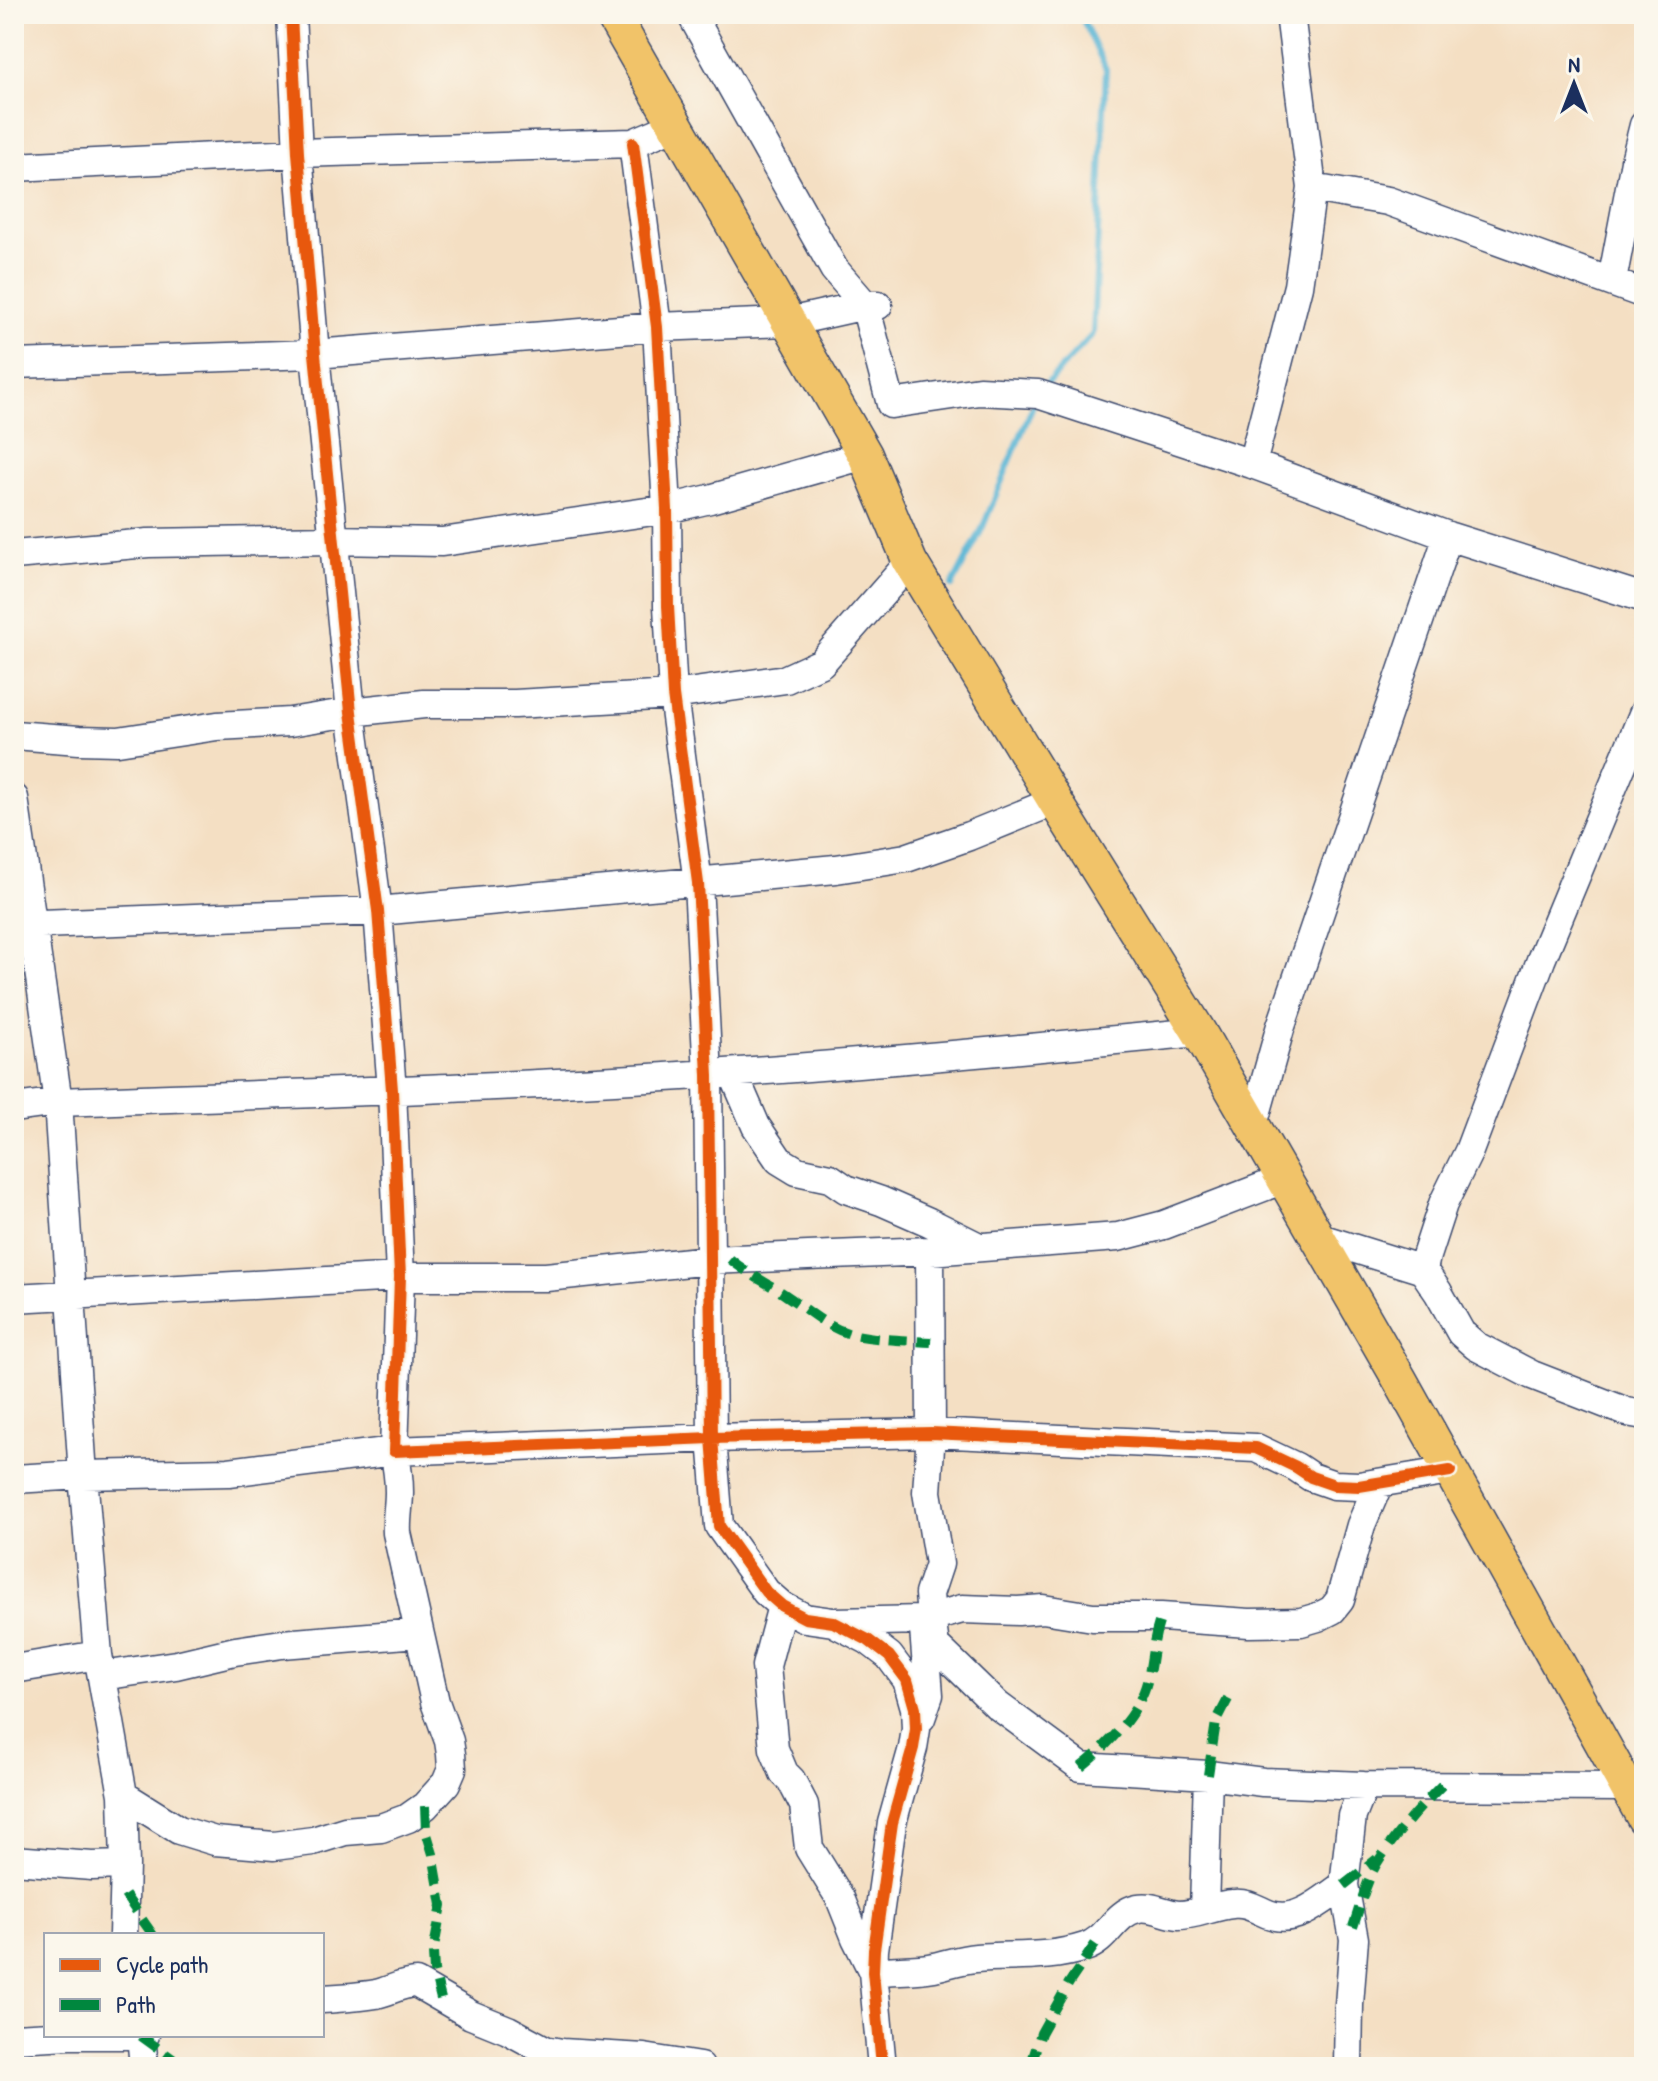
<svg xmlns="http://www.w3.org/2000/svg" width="1658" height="2081" viewBox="0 0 1658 2081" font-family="'Patrick Hand',sans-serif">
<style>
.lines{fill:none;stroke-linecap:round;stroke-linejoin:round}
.stream{stroke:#56b4d4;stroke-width:6}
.minor-casing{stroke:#3c496d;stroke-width:31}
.major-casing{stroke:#3c496d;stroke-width:37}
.minor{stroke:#fff;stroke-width:28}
.major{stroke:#f1c369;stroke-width:34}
.quiet{stroke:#00873e;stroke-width:10;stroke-dasharray:20 10;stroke-linecap:butt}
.cycleway-casing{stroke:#fbf7ec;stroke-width:17}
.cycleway{stroke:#e8590c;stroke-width:12}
</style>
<rect width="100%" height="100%" fill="#fbf7ec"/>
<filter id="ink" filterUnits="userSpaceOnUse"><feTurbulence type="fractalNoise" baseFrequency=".0125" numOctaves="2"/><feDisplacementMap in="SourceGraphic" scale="16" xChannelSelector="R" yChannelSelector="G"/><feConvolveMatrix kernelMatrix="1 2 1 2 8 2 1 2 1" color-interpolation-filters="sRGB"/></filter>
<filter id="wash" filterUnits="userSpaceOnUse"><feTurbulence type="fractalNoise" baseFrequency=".006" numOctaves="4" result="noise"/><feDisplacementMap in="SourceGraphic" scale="32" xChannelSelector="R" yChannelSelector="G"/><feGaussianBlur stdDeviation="1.8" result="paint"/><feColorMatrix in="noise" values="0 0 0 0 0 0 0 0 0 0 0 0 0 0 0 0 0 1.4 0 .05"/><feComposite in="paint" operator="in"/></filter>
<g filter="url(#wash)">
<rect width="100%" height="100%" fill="#f4dfc3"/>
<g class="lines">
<path class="stream" d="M1044,387L1093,334L1106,69L1080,14
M952,586L982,529L1034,403"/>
</g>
</g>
<g filter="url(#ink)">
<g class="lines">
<defs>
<path id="minor" d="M291,14L298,153L315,354L351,712L378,911L392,1090L400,1277L394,1451L712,1438L931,1433L1256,1448L1296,1467L1311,1477L1334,1485L1359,1486L1450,1471
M691,14L834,269L865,305L891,404L979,391L1038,394L1252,464L1448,536L1644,598
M633,143L657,327L667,509L668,606L673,695L698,883L708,1075L712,1438L719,1526L766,1592L782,1606L805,1618L833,1622L868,1640L889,1656L907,1680L915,1708L916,1729L913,1748L892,1823L874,1950L873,1972L882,2067
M14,167L298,153L633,143L676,125
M1312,188L1388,201L1644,294
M1612,281L1635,161L1644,125
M14,364L315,354L657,327L789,322L865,305H878
M1252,464L1298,286L1312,188L1290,14
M14,555L148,543L333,540L442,542L667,509L710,499L865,455
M14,735L79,740L118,741L217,726L290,722L351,712L424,704H515L673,695L786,679L821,663L910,562
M14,798L58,1102L83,1475L98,1655L123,1795L125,1865L123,1935
M15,925L378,911L836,869L906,858L969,836L1055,801
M733,1073L756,1126L779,1160L797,1171L830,1178L846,1189L881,1201L929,1222L979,1247
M14,1108L58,1102C275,1094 493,1089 711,1074C874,1063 1036,1048 1199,1032
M1253,1125L1280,1029L1448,536
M1317,1237L1423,1270L1438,1292L1461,1333L1476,1346L1532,1375L1627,1412L1644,1415
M930,1251L931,1433L927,1492L939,1564L929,1594L931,1617L935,1645L997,1705L1081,1767L1208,1775L1263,1782L1364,1786L1626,1787
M1423,1270L1426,1256L1443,1204L1469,1151L1541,960L1644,712
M14,1298L400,1277H546L709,1260L930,1251L1118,1237L1164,1225L1284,1179
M14,1479L83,1475L229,1472L394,1451C397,1465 399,1478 399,1492C399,1506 396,1519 397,1533L435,1702L449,1741L451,1754L452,1769L446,1783L425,1806L408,1818L381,1828L345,1831L313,1841L274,1846L215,1841L179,1830L123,1795
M782,1606L766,1666L774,1749L784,1773L791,1780L804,1805L809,1848L840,1898L856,1938L873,1972C893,1969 914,1971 934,1967C948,1964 961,1959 976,1958C1014,1955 1048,1959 1085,1947C1108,1940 1114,1913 1138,1908C1151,1905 1166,1914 1179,1915C1197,1915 1215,1905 1233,1904C1246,1902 1256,1909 1268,1914C1296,1925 1322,1900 1344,1885
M835,1622L923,1620L962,1609L1018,1611L1043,1609L1093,1617H1161L1249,1623L1301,1622L1318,1617L1332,1610L1340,1600L1361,1525L1379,1483
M14,1669L98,1655
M102,1676L176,1665L235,1651L282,1644L419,1633
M921,1718L929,1695L924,1629
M14,1860L92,1866L125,1865
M1204,1910L1208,1775
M322,1999C340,1998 358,1997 376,1994C390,1991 402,1983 416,1983L471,2015L508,2030L545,2050L562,2053L644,2058L700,2067
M141,2035L144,2067
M14,2038L70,2035H145
M1348,2067L1349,2005L1354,1939L1344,1885L1352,1816L1364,1786"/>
<path id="major" d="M612,14L865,455L910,562L1055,801L1199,1032L1400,1380L1644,1818"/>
</defs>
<use href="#minor" class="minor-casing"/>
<use href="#major" class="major-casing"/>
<use href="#minor" class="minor"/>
<use href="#major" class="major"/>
<path class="quiet" d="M730,1259C749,1275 768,1283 787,1296C807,1309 827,1328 851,1334C877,1340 904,1340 931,1342
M1081,1767C1105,1748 1133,1719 1144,1691C1153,1668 1151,1642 1161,1617
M1208,1775L1216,1722L1228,1699
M425,1806L426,1831L433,1854L442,1905L433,1953L434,1971L441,1999
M1344,1885L1377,1859
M125,1895L153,1935
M1353,1927C1361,1904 1367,1877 1381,1857C1399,1830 1420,1807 1442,1785
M141,2036L184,2067
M1030,2067L1041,2033L1069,1983L1096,1943"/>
<defs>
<path id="cycleway" d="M291,14L298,153L315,354L351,712L378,911L392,1090L400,1277L394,1451L712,1438L931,1433L1256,1448L1296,1467L1311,1477L1334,1485L1359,1486L1450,1471
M633,143L657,327L667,509L668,606L673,695L698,883L708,1075L712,1438L719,1526L766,1592L782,1606L805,1618L833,1622L868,1640L889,1656L907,1680L915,1708L916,1729L913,1748L892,1823L874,1950L873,1972L882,2067"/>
</defs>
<use href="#cycleway" class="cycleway-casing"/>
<use href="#cycleway" class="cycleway"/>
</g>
</g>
<rect width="1658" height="2081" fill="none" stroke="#fbf7ec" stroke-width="48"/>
<rect x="44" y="1933" width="280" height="104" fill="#fbf7ec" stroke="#a1a7b3" stroke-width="2"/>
<rect x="60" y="1959" width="40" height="12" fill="#e8590c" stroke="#a1a7b3" stroke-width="2"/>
<text x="116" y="1973" font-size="24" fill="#1b2f5e">Cycle path</text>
<rect x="60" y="1999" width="40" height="12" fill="#00873e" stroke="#a1a7b3" stroke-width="2"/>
<text x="116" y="2013" font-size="24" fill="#1b2f5e">Path</text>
<g transform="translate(1574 84)" stroke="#fbf7ec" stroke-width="6" paint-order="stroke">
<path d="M0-6L14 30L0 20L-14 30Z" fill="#1b2f5e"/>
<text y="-12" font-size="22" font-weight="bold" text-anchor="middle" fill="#1b2f5e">N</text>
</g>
</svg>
